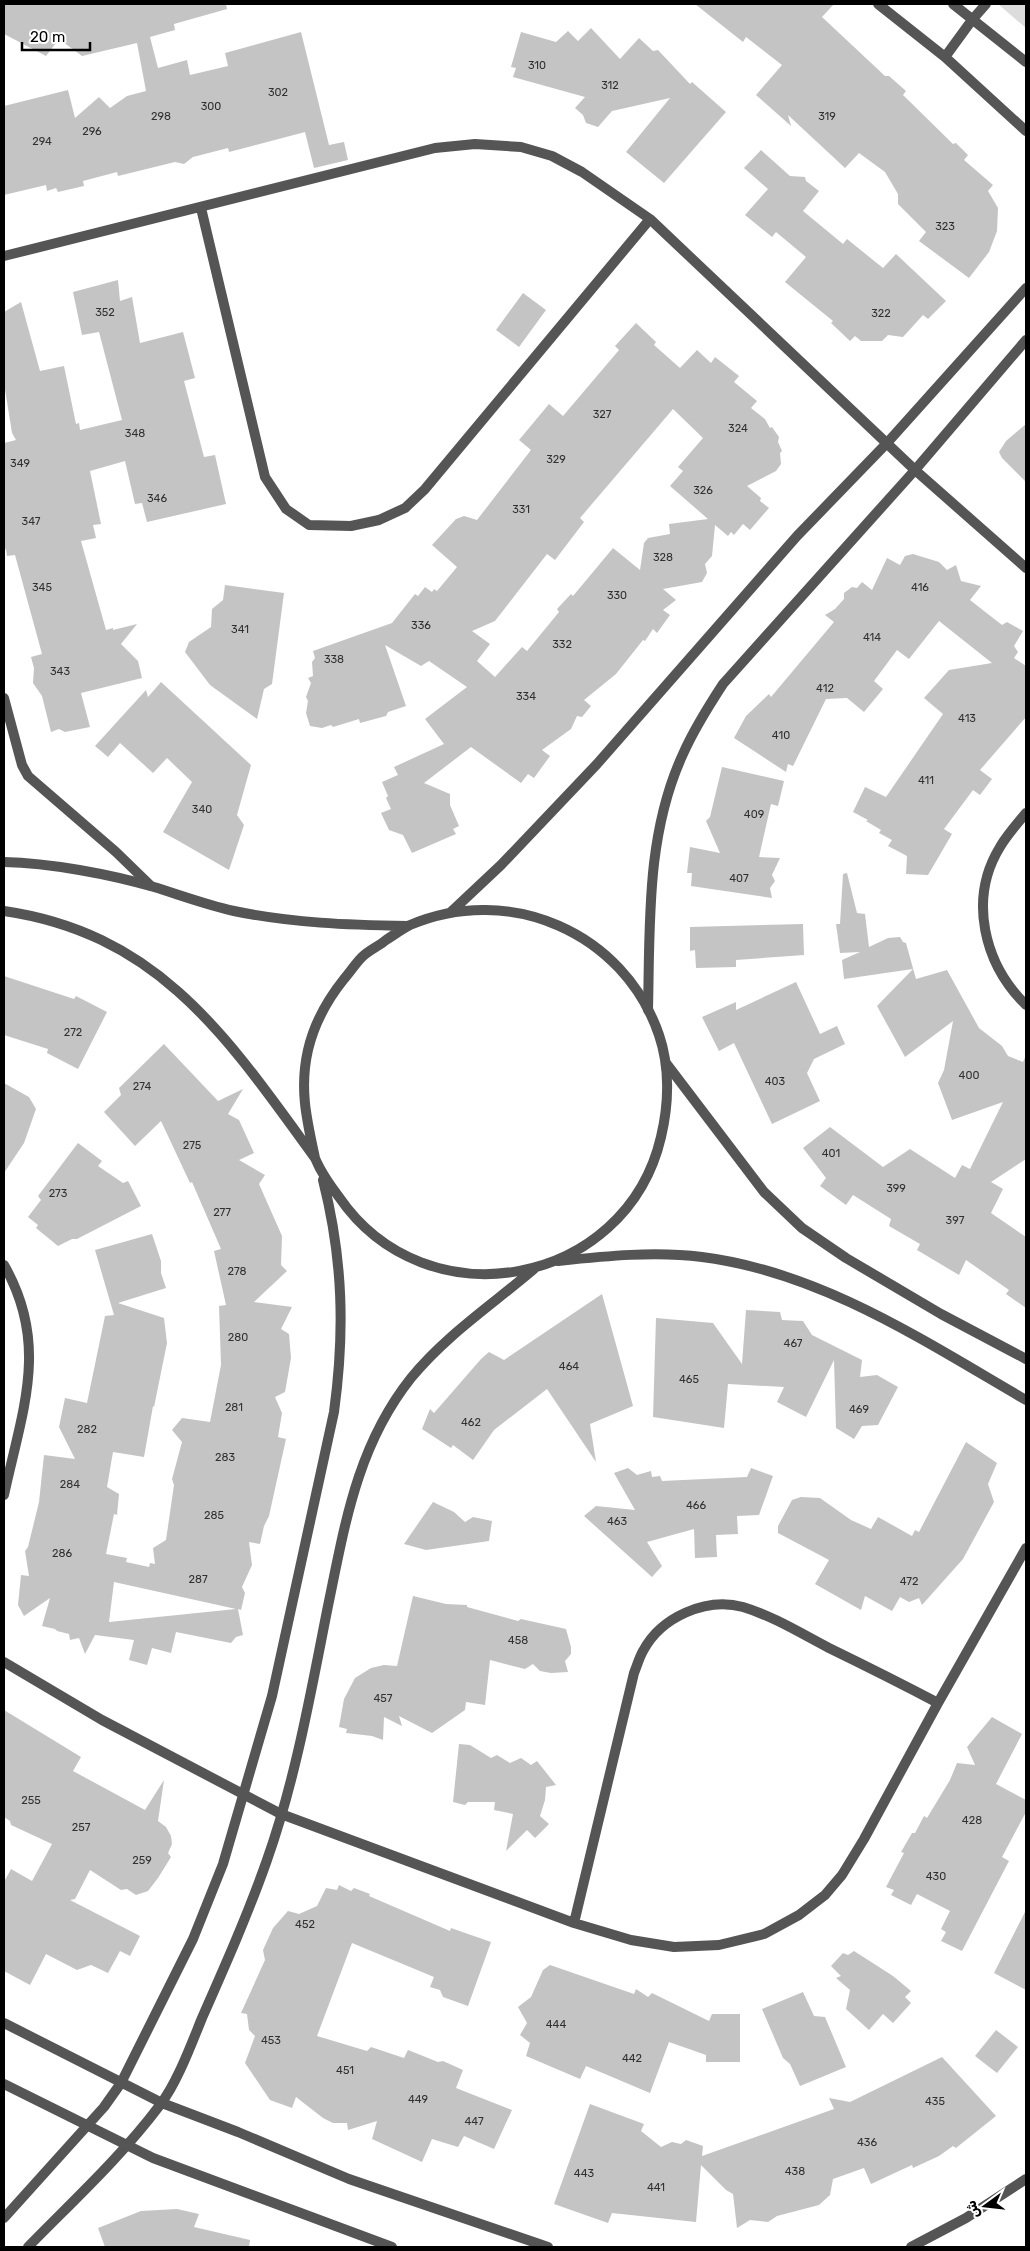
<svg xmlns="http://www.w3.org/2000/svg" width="1030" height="2251" viewBox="0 0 1030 2251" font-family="Rubik,'Noto Sans Arabic',sans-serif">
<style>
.green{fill:#dcdcdc}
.building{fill:#c4c4c4;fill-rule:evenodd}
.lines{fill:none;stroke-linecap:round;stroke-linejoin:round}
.minor{stroke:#555;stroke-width:10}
.tertiary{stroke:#555;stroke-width:10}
.labels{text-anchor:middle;stroke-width:5;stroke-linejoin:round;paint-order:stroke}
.number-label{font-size:11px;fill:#313131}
</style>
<rect width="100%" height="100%" fill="#fff"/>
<path class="green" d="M998,4H1026V28Z"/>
<path class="building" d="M4,4H226L227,9L174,24L175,30L150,37L158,68L187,60L190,75L228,66L225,53L301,32L329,145L344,142L348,160L314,168L305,132L229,152L228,148L193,157L184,164L175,162L118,176L117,172L83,181L84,186L58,192L56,188L47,191L46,185L4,195V106L68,90L75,118L99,97L110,108L127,96L146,91L137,43L82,56L59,39L46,56L4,34Z
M695,4H834L822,17L885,76H889L906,91L903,95L953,144L956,143L968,155L964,160L993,185L988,191L998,208L997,231L989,252L969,278L919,241L926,232L898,204V194L885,172L859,153L845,168L788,115L791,126L756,95L782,65L746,37L743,42Z
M591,28L620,59L639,38L653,51L658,50L690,84L692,82L726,112L664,183L626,152L670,98L612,111L598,127L586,123L583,115L575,108L585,97L513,77L516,68L511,67L521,32L556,42L568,31L578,41Z
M761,150L790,176L805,177L806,181L819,191L803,211L843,244L847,239L883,268L896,254L946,301L928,319L923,315L903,337L888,335L882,341H861L855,336L850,341L831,323L833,321L785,282L806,257L776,232L772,237L745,215L768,189L744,168Z
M118,280L120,301L132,297L140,343L183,332L195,378L184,381L204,457L215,455L226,504L147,522L142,503L135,504L125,461L90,471L101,524L93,525L96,538L81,541L106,630L113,628V630L137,624L121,644L138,661L142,678L81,693L90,727L65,732L59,729L51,732L42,696L33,683L34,668L31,657L42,654L15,555L7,556L6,549L4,550V443L16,440L12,433L4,383V312L21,302L40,371L64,366L76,424L79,423L80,430L122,420L99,332L82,335L73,292Z
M523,293L546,310L519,347L496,330Z
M636,323L656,342L654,345L680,368L697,350L711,363L715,357L739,376L734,382L757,401L751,408L765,419L770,428L772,427L779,437L778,442L782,451L780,453L781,464L776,471L747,486L761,498L760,501L769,508L750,530L743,524L734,535L731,532L728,536L715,525L712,556L705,564L707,573L702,582L663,589L676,600L663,610L670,615L657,633L653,629L645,641L643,640L616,674L584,700L591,706L582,717L577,716L571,729L542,750L550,756L534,778L528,774L521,783L471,747L424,783L450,794V805L459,826L453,829L456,834L412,853L403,835L389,830L381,813L391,809L386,798L388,796L382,782L398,775L394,767L444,744L425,719L467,687L429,661L421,666L385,645L406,706L388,712L386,716L360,723L359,719L333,727L331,725L322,728L310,726L306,713L308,701L306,697L311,683L308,678L313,676L312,662L315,658L313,651L392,623L415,594L418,596L425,587L432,592L434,589L437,591L457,567L432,545L456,519L464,516L477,520L531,450L519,440L549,404L563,416L619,350L615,346ZM673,409L703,438L678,467L683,471L670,486L708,519L669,524L670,534L648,538L644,543L640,570L613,548L573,596L571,594L557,609L559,612L527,651L522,647L495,677L477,661L490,644L472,631L495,621L547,554L555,560L584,522L580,518Z
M1026,424V482L1002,458L999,452L1006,441Z
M913,554L939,562L947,570L956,565L961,581L981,586L970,600L1002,625L1007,622L1023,631L1014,646L1018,652L1014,658L1026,666V717L980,770L992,779L980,795L973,790L944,829L952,834L928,875L906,874L907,856L888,846L892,840L879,833L881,830L866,821L868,820L853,812L865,787L886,797L943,714L924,698L949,670L992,663L939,621L909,659L897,650L874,681L883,689L864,712L847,698L826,699L793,766L788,764L786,772L734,738L746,716L769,694L771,697L834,622L825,615L835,609L844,599V593L852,587L857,588L862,582L872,590L887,558L900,565L905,556Z
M225,585L284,593L272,684L264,689L257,719L210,685L185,652L189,642L211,627L212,609L223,600Z
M161,682L251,765L237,815L244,825L229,870L163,832L192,782L167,758L153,773L120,743L108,757L95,746L146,690L148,697Z
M722,767L784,781L778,806L771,804L759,857L780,858L772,875L775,881L770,888L772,898L691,886L692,873H687L690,847L720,853L706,821L710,817Z
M847,873L857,913L865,914L869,947L888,938L900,937L903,942L906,943L916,979L947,970L979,1028L1002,1046L1008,1056L1023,1062L1026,1055V1159L991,1182L1003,1189L991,1213L1026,1237V1308L1006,1294L1009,1290L966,1260L959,1275L917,1250L920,1244L889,1226L891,1219L853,1195L846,1205L820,1186L826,1178L803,1148L830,1127L883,1167L910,1149L955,1178L962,1165L970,1169L1003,1102L952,1120L938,1083L944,1070L953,1021L905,1057L877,1006L913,969L844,979L842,960L860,952L840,953L836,924H840L843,874Z
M803,924L804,955L736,960V967L696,968L695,950L690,951V927Z
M4,976L74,999L76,996L107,1012L78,1069L47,1053L48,1049L4,1035Z
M796,982L820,1034L837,1026L845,1044L814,1059L807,1073L820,1101L772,1124L734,1043L719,1051L702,1017L736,1002V1010Z
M164,1044L218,1101L243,1089L228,1114L239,1120L254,1153L239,1160L265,1175L259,1184L282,1236L281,1265L287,1271L254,1302L292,1307L281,1329L289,1334L291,1358L285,1392L275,1397L282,1413L278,1437L286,1439L269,1516L264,1526L260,1544L249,1542L252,1565L242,1587L245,1593L241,1610L238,1609L243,1635L236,1637L231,1643L176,1632L171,1653L152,1648L147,1665L129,1660L134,1640L95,1635L85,1654L79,1638L70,1640L69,1634L57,1631L55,1629L42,1626L50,1598L24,1616L18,1605L21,1575L29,1576L25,1551L28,1547L39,1502L44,1455L75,1459L59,1427L65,1398L87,1403L105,1316L114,1315L95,1250L152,1234L161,1261V1273L166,1288L118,1303L164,1318L167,1343L154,1407L153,1406L144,1457L113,1452L107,1487L119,1494L117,1515L114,1514L106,1554L127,1558L126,1562L149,1567L150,1563L155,1564L153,1548L166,1540L174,1485L172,1479L182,1442L172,1430L182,1418L210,1422L221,1365L219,1306L226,1305L214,1251L221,1249L192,1182L190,1183L161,1121L135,1146L104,1112L121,1095L119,1088ZM114,1582L236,1609L109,1622Z
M4,1083L29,1097L36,1109L24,1143L4,1173Z
M78,1143L102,1161L98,1166L123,1183L128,1181L141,1206L77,1239H72L58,1246L36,1228L38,1225L28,1217L41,1200L38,1196Z
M602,1294L633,1406L590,1424L596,1462L547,1389L494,1430L473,1460L453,1445L451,1448L422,1429L430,1409L434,1413L481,1359L489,1352L504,1360Z
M746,1310L780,1312L782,1320L803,1321L812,1335L862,1360L860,1377L877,1375L898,1387L878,1425L862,1426L854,1439L836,1428L834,1360L806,1417L777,1402L784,1387L728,1384L724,1428L653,1417L656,1318L713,1323L742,1364Z
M966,1442L997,1463L988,1484L994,1502L963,1559L922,1605L919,1598L909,1602L900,1597L892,1611L865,1596L861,1610L815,1584L829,1560L778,1533V1526L792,1500L801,1497L820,1498L851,1520L871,1529L878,1517L912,1536L915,1530L919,1532Z
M628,1468L637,1475L651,1471L652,1477L660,1476L662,1481L747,1477L751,1468L773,1476L759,1515L737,1516L738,1534L716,1535L717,1557L695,1558L694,1529L647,1542L662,1566L652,1577L584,1516L596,1506L635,1510L614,1473Z
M433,1502L454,1512L465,1522L473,1517L492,1521L489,1541L426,1550L404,1544Z
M413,1596L446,1604L467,1605V1607L518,1621L521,1619L566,1629L571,1647V1654L565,1661L568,1672L551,1673L540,1671L533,1664L525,1669L490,1660L485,1705L466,1702L465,1710L432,1733L399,1716L402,1726L384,1717L383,1740L372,1736L346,1733L347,1729L339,1727L344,1699L355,1678L371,1668L384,1665L397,1666Z
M4,1710L81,1757L73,1771L145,1810L164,1780L158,1821L166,1827L171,1836L172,1844L168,1853L171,1857L158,1878L148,1891L136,1895L127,1889L121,1890L90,1870L75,1899L70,1900L140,1936L130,1956L120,1951L108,1973L91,1965L77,1970L46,1954L30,1985L4,1971V1882L11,1869L32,1881L52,1844L11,1825L10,1821L4,1817Z
M992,1717L1022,1734L996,1784L1026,1800V1812L1002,1857L1009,1861L962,1951L941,1941L946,1932L941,1929L950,1911L917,1894L911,1905L891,1895L894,1890L886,1887L904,1853L901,1852L912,1833H915L924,1816L927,1818L950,1780L957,1763L975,1765L967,1747Z
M459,1744L470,1745L491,1758L497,1755L510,1763L521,1758L531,1765L537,1761L556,1785L546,1787L545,1800L540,1816L549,1824L535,1838L527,1830L506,1851L513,1814L494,1810L495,1802H468L465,1805L453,1802Z
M339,1885L351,1891L354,1888L370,1894L369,1896L450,1931L451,1928L491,1942L468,2006L443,1997L440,1990L430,1987L434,1977L352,1943L317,2036L367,2051L371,2047L404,2058L408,2050L438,2062L443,2061L463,2070L456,2088L512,2110L494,2149L464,2136L458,2147L432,2139L422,2162L372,2139L377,2121L348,2130L347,2123H333L323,2118L296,2097L292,2108L270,2100L245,2063L255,2036L249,2030L247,2014L241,2013L265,1960L263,1950L273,1928L288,1911L299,1914L317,1906L326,1888L337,1890Z
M1026,1910V1990L994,1973Z
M854,1951L893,1976L911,1991L905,1997L911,2003L893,2023L883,2014L869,2030L846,2009L850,1990L836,1978L841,1976L831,1966L843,1953L848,1955Z
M550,1965L634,1994L636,1989L648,1997L652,1993L709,2021L712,2014H740V2062H706V2055L669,2042L650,2093L586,2066L580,2079L526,2056L530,2043L520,2035L527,2023L518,2007L531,1997L543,1970Z
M803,1992L814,2016L825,2017L846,2067L800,2086L790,2064L783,2058L762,2009Z
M996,2030L1018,2047L997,2073L975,2056Z
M942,2057L996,2116L956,2148L953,2146L939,2156L913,2168L912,2165L871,2184L864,2168L833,2179L830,2195L819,2205L777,2216L768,2222L750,2220L737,2228L733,2194L726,2190L701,2165L696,2222L612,2213L608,2223L554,2204L590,2104L644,2124L641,2131L661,2147L672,2142L681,2144L686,2140L703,2146L702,2156L834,2109L829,2098L850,2102Z
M177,2209L199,2214L194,2227L250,2240L249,2247H105L98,2228L141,2211Z"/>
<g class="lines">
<path class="minor" d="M972,20L986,4
M201,208L265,477L286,509L309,525L351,526L379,520L405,508L425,489L650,219
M4,256L435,148L475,144L521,147L552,156L582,172L650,219L915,470L1026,568
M4,698L22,765L28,776L116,852L151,886
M1026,813C1017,824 1007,835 1000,847C968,899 984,964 1026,1005
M451,912L501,865L597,764L797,536L887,443L1026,288
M648,1010C650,923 646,834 683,754C694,729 708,707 723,684L915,470L1026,340
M666,1063L764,1192L802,1228L846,1258L941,1314L1026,1359
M558,1261C606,1256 655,1251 702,1257C821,1272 924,1341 1026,1400
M4,1265C50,1345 22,1411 4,1495
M4,1662L102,1720L281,1814L574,1923L631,1940L674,1947L719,1945L764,1934L799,1915L825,1895L842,1875L864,1839L938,1703L1026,1548
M574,1923L634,1673C637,1666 639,1658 643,1651C661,1617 706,1597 743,1607C773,1616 802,1634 829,1648C866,1666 902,1684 938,1703"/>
<path class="tertiary" d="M878,4L945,57L1026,131
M953,4L1026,62
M945,57L972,20
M4,862C50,863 109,874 154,887C180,895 207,905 234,911C291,923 349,925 408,926
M4,911C161,934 229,1040 315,1158C321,1173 330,1185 339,1197C426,1324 626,1287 661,1137C669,1104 670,1067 659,1035C624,932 509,883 410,925C402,929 394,935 386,940C379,946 369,950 362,957C356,963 350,972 344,979C328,999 314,1024 308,1050C299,1089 307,1121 315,1158
M4,2023L162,2103L238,2132L349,2179L548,2247
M4,2084L153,2158L392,2247
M4,2218L104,2107L121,2083L193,1939L223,1864L272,1696L334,1412C345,1331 343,1259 323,1180
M28,2247C73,2201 121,2157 160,2105C177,2083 191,2045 202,2018C225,1966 248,1914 267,1860C296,1778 311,1691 328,1606C345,1524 357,1446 411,1378C445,1336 493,1304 534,1269
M911,2247L966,2218L1026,2179"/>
</g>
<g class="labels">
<g class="number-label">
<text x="537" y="69">310</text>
<text x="610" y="89">312</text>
<text x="278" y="96">302</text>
<text x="211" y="110">300</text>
<text x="161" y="120">298</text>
<text x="827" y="120">319</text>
<text x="92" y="135">296</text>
<text x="42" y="145">294</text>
<text x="945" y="230">323</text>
<text x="105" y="316">352</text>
<text x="881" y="317">322</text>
<text x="602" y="418">327</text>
<text x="738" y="432">324</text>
<text x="135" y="437">348</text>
<text x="556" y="463">329</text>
<text x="20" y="467">349</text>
<text x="703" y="494">326</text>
<text x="157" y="502">346</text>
<text x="521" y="513">331</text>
<text x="31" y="525">347</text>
<text x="663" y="561">328</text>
<text x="42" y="591">345</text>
<text x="920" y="591">416</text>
<text x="617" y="599">330</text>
<text x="421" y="629">336</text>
<text x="240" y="633">341</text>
<text x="872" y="641">414</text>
<text x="562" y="648">332</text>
<text x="334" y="663">338</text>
<text x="60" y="675">343</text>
<text x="825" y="692">412</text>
<text x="526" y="700">334</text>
<text x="967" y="722">413</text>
<text x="781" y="739">410</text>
<text x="926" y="784">411</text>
<text x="202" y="813">340</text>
<text x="754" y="818">409</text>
<text x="739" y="882">407</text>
<text x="73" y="1036">272</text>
<text x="969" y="1079">400</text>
<text x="775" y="1085">403</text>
<text x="142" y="1090">274</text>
<text x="192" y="1149">275</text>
<text x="831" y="1157">401</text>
<text x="896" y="1192">399</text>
<text x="58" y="1197">273</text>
<text x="222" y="1216">277</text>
<text x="955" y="1224">397</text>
<text x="237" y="1275">278</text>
<text x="238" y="1341">280</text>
<text x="793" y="1347">467</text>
<text x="569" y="1370">464</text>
<text x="689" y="1383">465</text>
<text x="234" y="1411">281</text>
<text x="859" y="1413">469</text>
<text x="471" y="1426">462</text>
<text x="87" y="1433">282</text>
<text x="225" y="1461">283</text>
<text x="70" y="1488">284</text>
<text x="696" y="1509">466</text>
<text x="214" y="1519">285</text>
<text x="617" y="1525">463</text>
<text x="62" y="1557">286</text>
<text x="198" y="1583">287</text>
<text x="909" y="1585">472</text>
<text x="518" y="1644">458</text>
<text x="383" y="1702">457</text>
<text x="31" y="1804">255</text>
<text x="972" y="1824">428</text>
<text x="81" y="1831">257</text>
<text x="142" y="1864">259</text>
<text x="936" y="1880">430</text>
<text x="305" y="1928">452</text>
<text x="556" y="2028">444</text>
<text x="271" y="2044">453</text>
<text x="632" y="2062">442</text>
<text x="345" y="2074">451</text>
<text x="418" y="2103">449</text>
<text x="935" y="2105">435</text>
<text x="474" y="2125">447</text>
<text x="867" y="2146">436</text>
<text x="795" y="2175">438</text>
<text x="584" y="2177">443</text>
<text x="656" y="2191">441</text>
</g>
</g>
<rect width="1030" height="2251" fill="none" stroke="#000000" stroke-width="10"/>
<g transform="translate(985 2206) rotate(255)" stroke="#ffffff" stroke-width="4" paint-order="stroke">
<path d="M0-4L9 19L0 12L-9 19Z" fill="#000000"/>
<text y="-8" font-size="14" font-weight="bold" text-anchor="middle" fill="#000000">ش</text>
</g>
<path d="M22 42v8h68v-8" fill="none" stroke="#000000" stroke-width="2.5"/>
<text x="30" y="42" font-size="15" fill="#000000" stroke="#ffffff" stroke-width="4" paint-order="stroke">20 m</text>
</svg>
